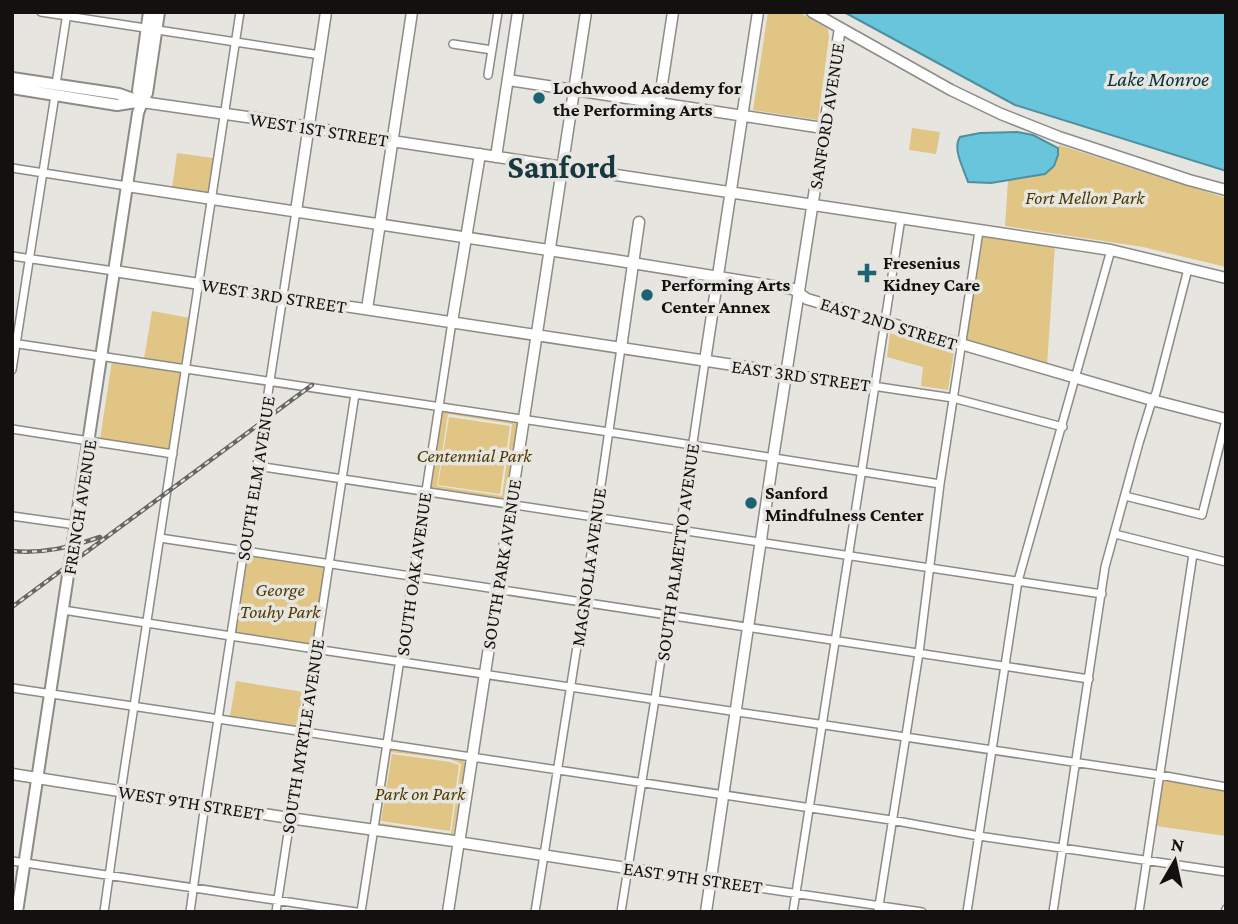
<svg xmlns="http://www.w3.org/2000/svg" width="1238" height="924" viewBox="0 0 1238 924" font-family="'Crimson Pro',serif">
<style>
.green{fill:#e0c585;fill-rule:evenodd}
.water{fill:#69c5db;stroke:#4f8f9e;stroke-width:2}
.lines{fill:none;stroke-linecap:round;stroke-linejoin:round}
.street-casing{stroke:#8d8b86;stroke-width:10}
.secondary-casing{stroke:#8d8b86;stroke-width:13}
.primary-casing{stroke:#8d8b86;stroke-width:14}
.street{stroke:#fff;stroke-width:7}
.secondary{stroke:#fff;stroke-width:10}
.primary{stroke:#fff;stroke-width:10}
.rail-casing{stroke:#686663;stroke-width:4.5}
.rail{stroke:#e7e5e0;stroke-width:2;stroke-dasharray:5;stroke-linecap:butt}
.poi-dot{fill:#1b6372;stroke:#e7e5e0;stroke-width:2.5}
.labels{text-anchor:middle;stroke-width:7;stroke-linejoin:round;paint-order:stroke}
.poi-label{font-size:19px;font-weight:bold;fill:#12110f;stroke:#e7e5e0;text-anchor:start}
.street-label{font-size:19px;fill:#12110f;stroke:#e7e5e0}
.park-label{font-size:19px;font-style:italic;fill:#4e3a00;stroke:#e7e5e0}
.water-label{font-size:21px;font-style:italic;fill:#06343d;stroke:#e7e5e0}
.town-label{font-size:33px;font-weight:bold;fill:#17383f;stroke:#e7e5e0}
</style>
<rect width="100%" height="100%" fill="#e7e5e0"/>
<path class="green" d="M768,12H799L828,29L829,37L818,120L753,110Z
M912,128L940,132L936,154L909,150Z
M1059,145L1226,198V267L1143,247L1005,226L1008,181L1045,174L1058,155Z
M177,153L213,158L208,193L172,188Z
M981,234L1055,245L1047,366L965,343Z
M152,311L190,318L182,365L144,359Z
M890,333L954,352L948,390L921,386L923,367L887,357Z
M112,361L181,372L170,450L100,439Z
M442,410L520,423L508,501L429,489ZM448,414L512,424L502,496L437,486Z
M449,417L510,426L500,494L438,485Z
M246,555L325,567L314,646L233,633Z
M236,681L303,692L297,726L230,716Z
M389,749L462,759L466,764L453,836L378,826ZM391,752L450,759L461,764L451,834L380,823Z
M392,754L450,762L459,765L450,831L381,821Z
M1163,779L1226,790V836L1156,826Z"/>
<path class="water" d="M844,12H1226V171L1015,105Z
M1017,132L1033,135L1058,148V155L1054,166L1045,174L991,183L968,182C964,169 952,149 960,137L980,133Z"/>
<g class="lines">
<defs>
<path id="street" d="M41,12L320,55
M453,44L492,50
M488,75L498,12
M56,84L67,13
M12,168L127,186
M12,256L114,271
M12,343L609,432L940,484
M12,370L55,95
M786,373L953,398L1063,427
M12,429L173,454
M257,466L1102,594
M1125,496L1202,515L1226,420
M12,516L76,525
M1115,534L1226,562
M160,538L1089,679
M63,610L315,649L1160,775L1226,787
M12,688L891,820L979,836L1226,872
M12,861L356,912
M711,881L922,912
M104,912L121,791L240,12
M190,912L205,804L296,211
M276,912L355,394
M361,912L452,322
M535,912L584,602L621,348
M621,912L655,699L705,361
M793,912L901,218
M878,912L919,653L940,484L979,231
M967,912L1018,581L1111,250
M1053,912L1105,567L1139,443L1150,407L1156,393L1188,269
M1139,912L1193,554
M1225,912L1226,909"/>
<path id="secondary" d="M812,12L951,90L1001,114L1059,137L1189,180L1226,190
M508,80L823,128
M142,102L254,118L392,141L1111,250L1226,278
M659,104L673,12
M496,157L518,12
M127,186L614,260L793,289L807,299L1152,400L1226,419
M296,211L326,12
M114,271L786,373
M367,309L412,12
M452,322L480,154
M621,348L639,222
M705,361L758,12
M12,774L289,818L454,841
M460,837L586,12
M464,843L711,881
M448,912L458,847
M706,912L773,458L840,28"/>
<path id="primary" d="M12,78L119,94L142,102
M12,88L117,105L136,102
M142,102L138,91L149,12
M17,912L138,113L142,102L147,93L159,12"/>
</defs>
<use href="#street" class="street-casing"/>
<use href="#secondary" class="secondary-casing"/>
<use href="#primary" class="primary-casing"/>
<use href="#street" class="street"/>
<use href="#secondary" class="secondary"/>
<use href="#primary" class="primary"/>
<defs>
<path id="rail" d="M12,551C43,554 71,547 100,537
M12,607L312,385"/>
</defs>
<use href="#rail" class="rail-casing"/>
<use href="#rail" class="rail"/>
</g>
<g class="poi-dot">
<circle cx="539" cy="98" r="7"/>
<path d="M863.5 262.5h7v7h7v7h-7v7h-7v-7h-7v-7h7z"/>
<circle cx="647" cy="295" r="7"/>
<circle cx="751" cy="503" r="7"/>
</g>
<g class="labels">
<g class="poi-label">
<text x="553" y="94">Lochwood Academy for<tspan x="553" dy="22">the Performing Arts</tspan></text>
<text x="883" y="269">Fresenius<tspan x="883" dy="22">Kidney Care</tspan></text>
<text x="661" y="291">Performing Arts<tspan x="661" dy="22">Center Annex</tspan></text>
<text x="765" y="499">Sanford<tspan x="765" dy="22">Mindfulness Center</tspan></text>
</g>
<g class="street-label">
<text transform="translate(826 116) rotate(-81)" y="7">SANFORD AVENUE</text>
<text transform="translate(319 129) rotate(9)" y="7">WEST 1ST STREET</text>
<text transform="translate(274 295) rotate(9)" y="7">WEST 3RD STREET</text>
<text transform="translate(889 323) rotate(17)" y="7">EAST 2ND STREET</text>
<text transform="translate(801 375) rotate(8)" y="7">EAST 3RD STREET</text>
<text transform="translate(255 478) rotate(-81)" y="7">SOUTH ELM AVENUE</text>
<text transform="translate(79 507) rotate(-81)" y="7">FRENCH AVENUE</text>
<text transform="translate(677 552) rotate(-82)" y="7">SOUTH PALMETTO AVENUE</text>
<text transform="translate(501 564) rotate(-81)" y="7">SOUTH PARK AVENUE</text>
<text transform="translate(588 567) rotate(-82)" y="7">MAGNOLIA AVENUE</text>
<text transform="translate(413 574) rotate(-82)" y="7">SOUTH OAK AVENUE</text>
<text transform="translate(302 736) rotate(-81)" y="7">SOUTH MYRTLE AVENUE</text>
<text transform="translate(191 802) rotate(9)" y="7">WEST 9TH STREET</text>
<text transform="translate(693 877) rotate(8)" y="7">EAST 9TH STREET</text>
</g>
<g class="park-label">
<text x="1085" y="204">Fort Mellon Park</text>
<text x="474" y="462">Centennial Park</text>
<text x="280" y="596">George<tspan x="280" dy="22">Touhy Park</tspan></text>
<text x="420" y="800">Park on Park</text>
</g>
<g class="water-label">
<text x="1158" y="86">Lake Monroe</text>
</g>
<g class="town-label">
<text x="562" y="178">Sanford</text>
</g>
</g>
<rect width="1238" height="924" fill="none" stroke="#12110f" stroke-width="28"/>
<g transform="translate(1175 861) rotate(9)" stroke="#e7e5e0" stroke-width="5" paint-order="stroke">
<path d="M0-5L12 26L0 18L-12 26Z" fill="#12110f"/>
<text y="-10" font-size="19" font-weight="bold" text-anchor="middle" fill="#12110f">N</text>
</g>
</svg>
